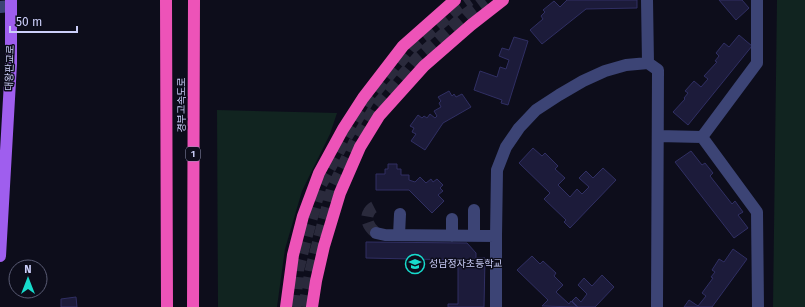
<svg xmlns="http://www.w3.org/2000/svg" width="805" height="307" font-family="'Fira Sans','Noto Sans KR',sans-serif">
<style>
.green{fill:#112420}
.building{fill:#1c1b3a;stroke:#302f63}
.lines{fill:none;stroke-linecap:round;stroke-linejoin:round}
.minor-tunnel{stroke:#2a2a3c;stroke-width:12;stroke-dasharray:12 6;stroke-linecap:butt}
.highway-tunnel{stroke:#2a2a3c;stroke-width:12;stroke-dasharray:12 6;stroke-linecap:butt}
.minor{stroke:#3c4475;stroke-width:12}
.major{stroke:#9f5eee;stroke-width:12}
.highway{stroke:#ed53b8;stroke-width:12}
.labels{text-anchor:middle;dominant-baseline:central;stroke-width:3;stroke-linejoin:round;paint-order:stroke}
.shield{fill:#0d0d1b;stroke:#9395b7;stroke-width:1}
.shield-label{font-size:9px;font-weight:bold;fill:#cccffa}
.street-label{font-size:10px;fill:#cccffa;stroke:#0d0d1b}
.poi-label{font-size:10px;fill:#cccffa;stroke:#0d0d1b;text-anchor:start}
</style>
<rect width="100%" height="100%" fill="#0d0d1b"/>
<path class="green" d="M777,0H805V307H773Z
M217,110L337,113L330,134L302,191L285,249L277,307H218Z"/>
<path class="building" d="M567,0H637V8L586,9L542,44L530,30L543,19L541,16L545,12L543,10L554,1L560,7Z
M719,0H742L749,8L736,20Z
M739,35L752,46L688,125L673,112L685,99L684,98L688,93L685,91L694,81L701,87L708,79L704,76L717,62L715,61L719,56L716,53L724,43L729,47Z
M514,37L528,41L508,105L501,103L502,100L474,90L480,71L497,77L500,67L506,69L509,60L499,56L502,48L509,50Z
M449,91L452,96L454,94L456,97L462,94L471,107L443,123L425,150L411,141L416,134L412,132L414,128L410,126L418,115L422,118L424,116L427,118L430,114L435,118L437,116L434,111L441,107L439,103L441,101L438,97Z
M533,148L542,156L545,153L558,166L555,169L565,178L558,185L570,197L577,189L582,194L589,187L579,178L586,171L593,178L603,168L616,180L570,228L564,222L566,220L544,199L550,193L519,163Z
M691,151L702,165L705,163L713,173L710,176L732,204L735,201L743,212L738,215L748,228L734,238L675,162Z
M388,164H397V169H401V175H409V180L415,182L420,177L426,183L431,179L433,182L437,179L443,185L440,188L443,191L438,195L444,201L432,213L409,190H376V174H385V169H388Z
M366,242L467,243L476,253V258H485L484,307H448V304H458V260L366,258Z
M733,249L747,259L712,307H684L689,300L698,306L706,296L702,293L713,278L711,277L715,272L712,270L719,259L724,262Z
M532,256L540,264L543,261L556,273L554,276L563,285L556,292L569,304L571,301L577,307L542,306L548,300L517,270Z
M602,275L614,287L595,307H578L572,301L576,297L581,302L587,294L578,285L584,278L592,286Z
M76,297L77,307H61V299Z"/>
<g class="lines">
<path class="minor-tunnel" d="M374,207C372,208 370,210 369,212C364,220 370,228 376,233"/>
<path class="highway-tunnel" d="M295,307L296,295L298,270L306,239L321,185L346,138L368,101L411,49L460,7L470,0
M305,307L306,296L311,269L332,189L355,141L375,107L419,56L466,14L485,0"/>
<path class="minor" d="M647,0L648,63L658,70L657,307
M0,7L11,6
M658,136L702,137L757,63V0
M702,137L757,212L758,307
M474,210V236
M452,219V236
M376,233L385,235L496,236V307
M399,235L400,214
M496,236L497,170L506,147L519,128L536,110L559,95L583,81L605,71L626,65L648,63"/>
<path class="major" d="M0,256L11,64V0"/>
<path class="highway" d="M166,0L167,307
M193,307L194,0
M286,307L293,255L303,216L319,173L343,129L363,98L403,46L455,0
M312,307L316,281L324,246L340,193L360,147L379,116L424,66L471,25L503,0"/>
</g>
<defs>
<g id="school-ring" transform="scale(1)"><circle r="9.5" fill="#0d0d1b" stroke="#17dbcc" stroke-width="1.5"/><path d="M0-5L7-2L0 1L-7-2ZM-4 1L0 2.5L4 1V4Q0 6-4 4Z" fill="#17dbcc"/></g>
</defs>
<g fill-rule="evenodd">
<use href="#school-ring" x="415" y="264"/>
</g>
<g class="labels">
<rect class="shield" x="186" y="147" width="14" height="14" rx="3"/>
<g class="shield-label">
<text x="193" y="154">1</text>
</g>
<g class="street-label">
<text transform="translate(10 68) rotate(-88)">대왕판교로</text>
<text transform="translate(182 105) rotate(-90)">경부고속도로</text>
</g>
<g class="poi-label">
<text x="429" y="264">성남정자초등학교</text>
</g>
</g>
<g transform="translate(28 279)"><circle r="19" fill="#0d0d1b" stroke="#595b74"/>
<path d="M0-3L7 15L0 10L-7 15Z" fill="#17dbcc"/>
<text y="-6" font-size="11" font-weight="bold" text-anchor="middle" fill="#cccffa">N</text>
</g>
<path d="M10 26v6h67v-6" fill="none" stroke="#cccffa" stroke-width="2"/>
<text x="16" y="26" font-size="12" fill="#cccffa" stroke="#0d0d1b" stroke-width="3" paint-order="stroke">50 m</text>
</svg>
